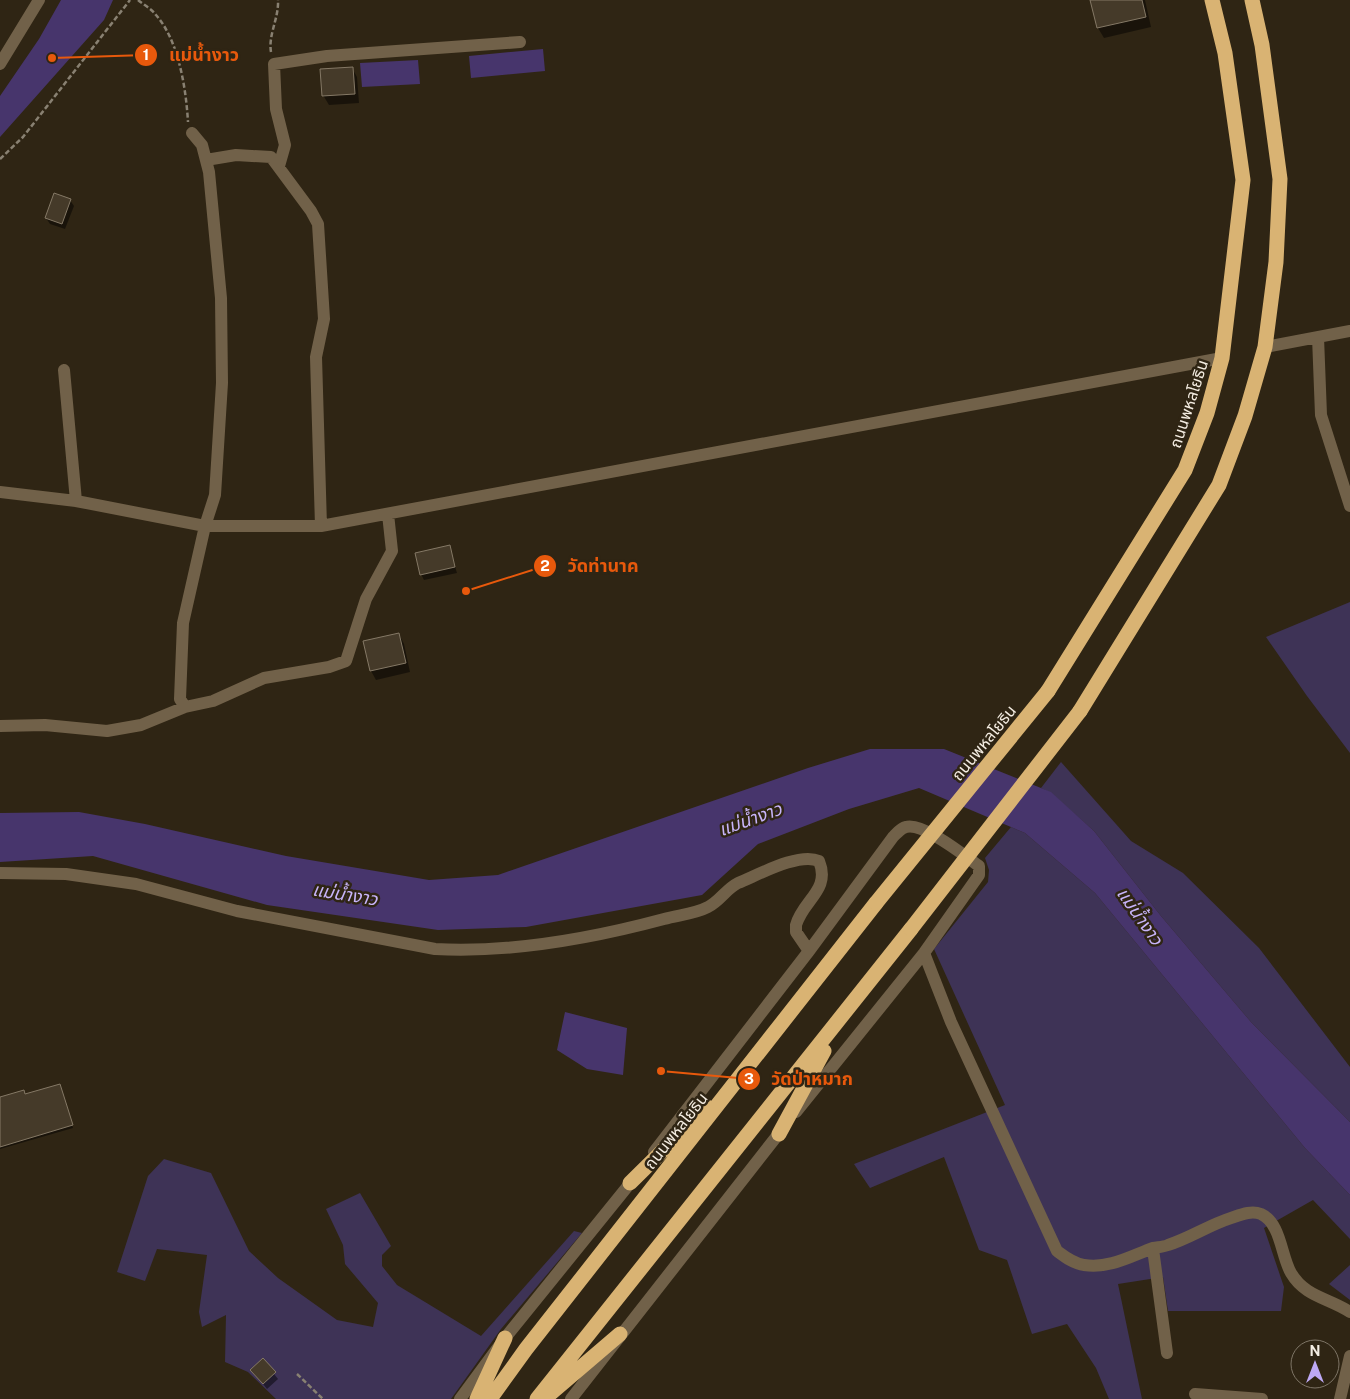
<svg xmlns="http://www.w3.org/2000/svg" width="1350" height="1399" font-family="'Public Sans','Noto Sans Thai',sans-serif">
<style>
.green{fill:#3e3356}
.water{fill:#47356c}
.shadow{fill:#0007}
.building{fill:#453a29;stroke:#857966}
.lines{fill:none;stroke-linecap:round;stroke-linejoin:round}
.path{stroke:#898172;stroke-width:2.5;stroke-dasharray:5 2.5;stroke-linecap:butt}
.street{stroke:#716149;stroke-width:12}
.highway{stroke:#d9b373;stroke-width:15}
.highway-bridge{stroke:#d9b373;stroke-width:15}
.labels{text-anchor:middle;dominant-baseline:central;stroke-width:5;stroke-linejoin:round;paint-order:stroke}
.street-label{font-size:16px;fill:#f4ede2;stroke:#2f2514}
.water-label{font-size:18px;font-style:italic;fill:#c7b4f9;stroke:#2f2514}
.leader{fill:none;stroke:#e8590c;stroke-width:2}
.callout-dot{fill:#e8590c;stroke:#2f2514;stroke-width:2}
.mark-label{font-size:15px;text-anchor:middle;font-weight:bold;fill:#fff}
.callout-label{font-size:18px;text-anchor:middle;font-weight:bold;fill:#e8590c;stroke:#2f2514;stroke-width:5;stroke-linejoin:round;paint-order:stroke}
</style>
<rect width="100%" height="100%" fill="#2f2514"/>
<path class="green" d="M1350,602V753L1307,696L1266,637Z
M1061,762L1131,841L1183,873L1259,948L1350,1067V1122L1251,1022L1161,916L1094,831L1051,793L1041,788Z
M1011,827L1025,833L1095,893L1305,1148L1350,1195V1239L1313,1200L1264,1228L1284,1287L1281,1311H1168L1163,1277L1118,1284L1142,1399H1109L1096,1368L1067,1324L1032,1334L1007,1260L979,1250L944,1157L870,1188L854,1164L1005,1105L934,949L988,882L989,870L985,858Z
M164,1159L211,1173L249,1251L278,1278L337,1320L373,1327L378,1303L345,1264L343,1245L326,1209L360,1193L391,1246L382,1255V1266L397,1285L481,1336L574,1231L582,1233L501,1329L451,1399H276L248,1372L225,1362L226,1315L202,1327L199,1312L207,1255L157,1249L145,1281L117,1272L148,1176Z
M1350,1265V1300L1329,1284Z"/>
<path class="water" d="M61,0H113L104,20L0,137V96L39,39Z
M543,49L545,71L471,78L469,56Z
M418,60L420,84L362,87L360,63Z
M870,749H944L1051,792L1094,831L1161,916L1251,1022L1350,1122V1195L1305,1148L1095,893L1025,833L919,788L849,809L758,844L702,895L526,927L438,930L267,905L93,856L0,862V813L79,812L145,824L286,856L429,880L498,875L808,768Z
M565,1012L627,1028L623,1075L587,1069L557,1050Z"/>
<path class="shadow" d="M1092,0H1145L1151,27L1104,38L1098,28Z
M352,68L357,77L359,103L329,105L323,95Z
M70,200L74,206L65,229L50,224L46,218Z
M449,547L457,573L424,580L421,574Z
M399,634L404,644L410,672L376,680L371,671L365,642Z
M61,1088L73,1128L0,1149V1098Z
M263,1360L278,1379L267,1389L252,1370Z"/>
<path class="building" d="M1090,0H1142L1146,17L1097,28Z
M353,67L355,94L322,96L320,69Z
M54,193L71,199L62,224L45,218Z
M450,545L455,567L420,575L415,553Z
M399,633L406,663L370,671L363,641Z
M60,1084L73,1125L0,1147V1097L24,1090L25,1094Z
M263,1358L276,1372L263,1384L250,1370Z"/>
<g class="lines">
<path class="path" d="M138,0C144,5 152,9 156,15C179,41 186,89 188,122
M271,52C268,35 279,18 278,0
M0,159L23,137L130,0
M297,1374L323,1399"/>
<path class="street" d="M0,64L39,0
M206,160L236,155L271,157L311,211L318,224L324,319L316,357L321,526
M279,166L285,145L276,109L274,64L327,56L520,42
M1318,337L1321,415L1350,506
M1265,347L1350,331
M64,370L76,501
M0,492L76,501L205,526H321L1222,358
M185,707L180,699L183,623L205,526L215,495L222,383L221,298L209,172L202,145L192,133
M0,726L45,725L107,731L141,725L185,707L213,701L264,678L329,667L346,661L366,599L392,551L388,514
M0,873L66,874L136,884L237,911L435,949C508,953 593,938 664,919C678,915 695,914 708,907C720,901 726,889 738,883C758,875 799,852 819,861C831,890 803,900 796,925V932L809,951
M924,953L951,1022L1057,1251C1065,1257 1074,1264 1084,1265C1109,1269 1131,1256 1153,1248C1158,1247 1164,1247 1168,1245C1190,1238 1209,1225 1231,1218C1240,1215 1251,1210 1261,1214C1281,1223 1281,1256 1291,1273C1305,1297 1329,1298 1350,1312
M654,1152L809,951L893,837C897,833 901,828 906,827C923,822 965,856 979,866V875L924,953L796,1112
M1153,1249L1167,1353
M1195,1394L1262,1399
M460,1399L505,1338L636,1176
M571,1399L784,1127
M1340,1399L1350,1356"/>
<path class="highway" d="M1048,691L1185,470L1207,413L1222,358L1243,180L1225,53L1212,0
M1080,711L1219,485L1245,416L1265,347L1276,262L1280,179L1262,45L1252,0
M779,1134L824,1051
M630,1183L707,1107
M551,1393L620,1334
M477,1399L505,1338
M490,1399L526,1349L876,903
M537,1399L911,929"/>
<path class="highway-bridge" d="M876,903L1048,691
M911,929L1080,711"/>
</g>
<g class="labels">
<g class="street-label">
<text transform="translate(1189 404) rotate(-72)">ถนนพหลโยธิน</text>
<text transform="translate(984 743) rotate(-51)">ถนนพหลโยธิน</text>
<text transform="translate(676 1131) rotate(-52)">ถนนพหลโยธิน</text>
</g>
<g class="water-label">
<text transform="translate(750 819) rotate(-20)">แม่น้ำงาว</text>
<text transform="translate(345 894) rotate(9)">แม่น้ำงาว</text>
<text transform="translate(1140 916) rotate(55)">แม่น้ำงาว</text>
</g>
</g>
<path class="leader" d="M52 58L146 55M466 591L545 566M661 1071L749 1079"/>
<g class="callout-dot">
<circle cx="52" cy="58" r="5"/>
<circle cx="466" cy="591" r="5"/>
<circle cx="661" cy="1071" r="5"/>
<circle cx="146" cy="55" r="12"/>
<circle cx="545" cy="566" r="12"/>
<circle cx="749" cy="1079" r="12"/>
</g>
<g class="mark-label">
<text x="146" y="60">1</text>
<text x="545" y="571">2</text>
<text x="749" y="1084">3</text>
</g>
<g class="callout-label">
<text x="204" y="61">แม่น้ำงาว</text>
<text x="603" y="572">วัดท่านาค</text>
<text x="812" y="1085">วัดป่าหมาก</text>
</g>
<g transform="translate(1315 1364)"><circle r="24" fill="#2f2514" stroke="#7e7566"/>
<path d="M0-4L9 19L0 12L-9 19Z" fill="#bea9f4"/>
<text y="-8" font-size="14" font-weight="bold" text-anchor="middle" fill="#f4ede2">N</text>
</g>
</svg>
